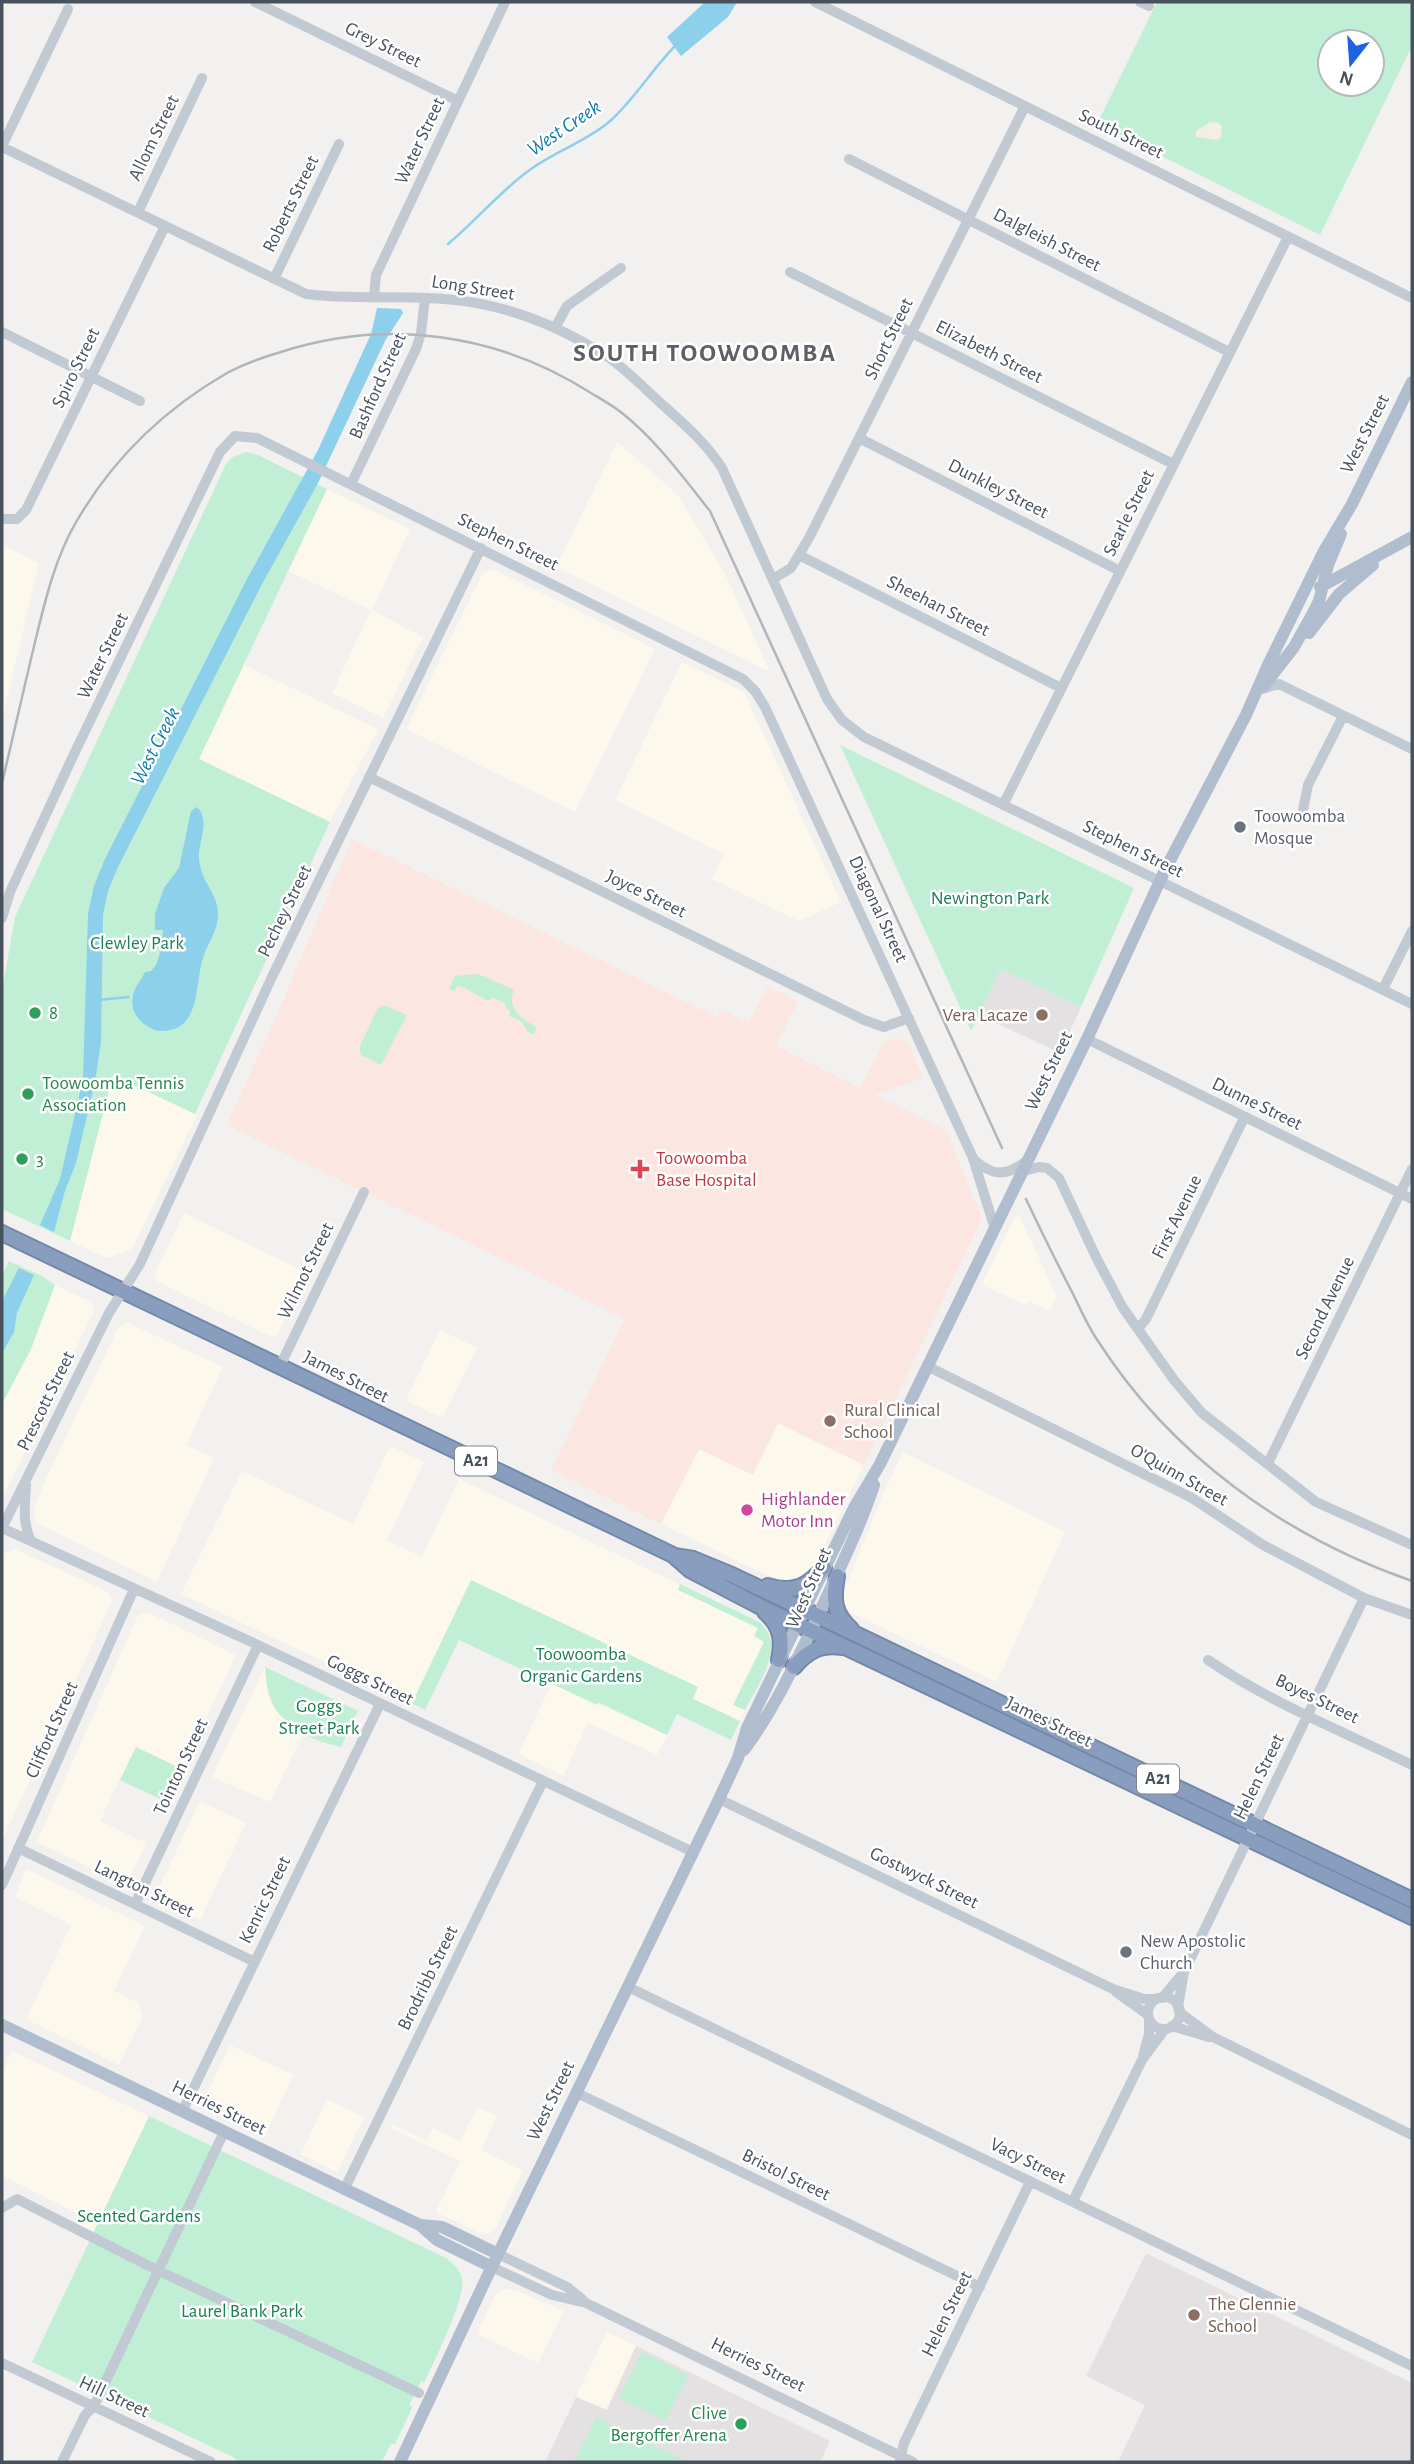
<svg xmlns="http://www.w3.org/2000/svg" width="1414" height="2464" font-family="'Alegreya Sans',sans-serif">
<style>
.commercial{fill:#fcf8eb}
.education{fill:#e3e1e2}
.medical{fill:#fbe6e2}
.green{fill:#c0efd6;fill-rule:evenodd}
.sand{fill:#f3efe2}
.water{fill:#8dd0eb}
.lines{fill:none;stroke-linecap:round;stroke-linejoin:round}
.stream{stroke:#8dd0eb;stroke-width:2.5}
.highway-casing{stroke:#7489aa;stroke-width:18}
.minor{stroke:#c1c9d2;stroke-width:10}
.major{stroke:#b0bdce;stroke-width:12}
.highway{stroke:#899ebe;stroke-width:14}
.rail{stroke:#b2b5ba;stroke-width:2.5}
.worship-dot{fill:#6b7280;stroke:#fff;stroke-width:2.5}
.leisure-dot{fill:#2e9e5b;stroke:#fff;stroke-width:2.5}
.education-dot{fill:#8d6e63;stroke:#fff;stroke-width:2.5}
.health-dot{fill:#e0444e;stroke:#fff;stroke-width:2.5}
.hotel-dot{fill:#d1479c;stroke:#fff;stroke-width:2.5}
.labels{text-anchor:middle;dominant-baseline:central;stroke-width:5;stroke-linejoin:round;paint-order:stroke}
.shield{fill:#fff;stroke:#7f868e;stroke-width:2}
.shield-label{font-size:18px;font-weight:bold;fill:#48525d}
.street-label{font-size:19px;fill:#48525d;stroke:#fff}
.worship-label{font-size:19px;fill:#5b616d;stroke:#fff;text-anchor:start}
.park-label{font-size:19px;fill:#197f54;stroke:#fff}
.leisure-label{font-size:19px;fill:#27864d;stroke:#fff;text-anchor:start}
.education-label{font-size:19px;fill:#785e54;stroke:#fff;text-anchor:start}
.health-label{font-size:19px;fill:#be3a42;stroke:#fff;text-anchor:start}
.hotel-label{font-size:19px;fill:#b23c85;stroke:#fff;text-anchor:start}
.water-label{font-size:21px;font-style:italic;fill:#0e7daa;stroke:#fff}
.district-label{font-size:26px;font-weight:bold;letter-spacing:2px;fill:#5d6065;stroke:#fff}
</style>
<rect width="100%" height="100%" fill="#f3f0f0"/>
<path class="commercial" d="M617,442L678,495L727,578L770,672L556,567Z
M327,489L410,529L372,610L423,637L383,718L332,693L371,610L288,571Z
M2,545L39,563L2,720Z
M493,569L655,649L575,812L406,729L483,573Z
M682,662L744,692L841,902L799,921L712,879L724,854L615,800Z
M244,665L378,729L330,822L199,759Z
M113,1075L197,1115L132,1249L107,1258L70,1241Z
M184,1213L307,1273L277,1335L272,1337L158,1282L155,1273Z
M1019,1215L1057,1297L1050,1311L1029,1301L1026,1305L982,1285L1014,1218Z
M55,1285L91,1302L94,1311L2,1499V1404L31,1349Z
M128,1323L223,1367L186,1445L214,1458L157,1582L35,1522V1507L43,1485L119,1326Z
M440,1330L477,1348L442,1418L406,1400Z
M778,1423L864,1465L815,1565L803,1578L785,1581L767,1575L661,1524L699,1449Z
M390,1446L424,1462L387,1540L422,1557L459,1479L759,1622L767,1628L772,1641L770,1654L740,1721L692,1698L697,1687L471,1580L412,1703L181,1594L242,1471L353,1524Z
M903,1452L1065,1532L997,1682L851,1613L844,1603V1591L882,1496Z
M15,1549L108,1592L112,1601L2,1841V1554Z
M147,1612L236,1655L182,1769L136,1747L112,1795L100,1821L146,1843L126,1885L37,1842L138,1615Z
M265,1667L269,1696L283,1718L303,1734L270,1802L212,1777Z
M552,1683L667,1735L657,1755L588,1723L563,1775L518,1754Z
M200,1801L246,1823L200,1920L158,1899L156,1894Z
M26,1869L145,1926L114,1991L138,2003L143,2016L119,2065L26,2019L71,1925L15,1897Z
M230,2045L294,2075L264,2136L207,2109L204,2100Z
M12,2051L149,2116L93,2232L79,2225L80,2221L77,2213L2,2176V2073Z
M327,2099L364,2117L337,2172L301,2154Z
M477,2107L497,2116L481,2150L523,2171L496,2227L489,2234L479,2233L436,2212L460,2161L390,2128L392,2124L427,2141L433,2128L460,2141Z
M503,2289L518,2291L564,2311L538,2363L477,2334L495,2295Z
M607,2332L636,2346L606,2410L576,2397Z"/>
<path class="education" d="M1001,969L1081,1007L1060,1053L979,1015Z
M1146,2253L1412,2383V2462H1118L1145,2405L1086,2376Z
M636,2346L830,2441L820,2462H545L576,2397L607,2410Z"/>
<path class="medical" d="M352,839L717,1017L721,1010L749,1022L768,987L798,1001L776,1046L860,1088L884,1043L896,1038L907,1042L923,1078L875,1095L946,1130L982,1218L864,1465L778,1423L753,1475L699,1449L661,1524L551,1470L625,1319L227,1125L283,1001Z"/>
<path class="green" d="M1157,2H1412V46L1320,235L1097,124ZM1330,42H1372V84H1330Z
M246,452L258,455L327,489L199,759L330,822L195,1114L113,1075L70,1241L2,1209V991L15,917L226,464L233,457Z
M840,745L1134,888L1081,1007L1001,969L971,1031Z
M475,974L484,976L514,990C506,1008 522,1020 537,1027L533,1035L528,1032L521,1021L509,1016L511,1011L505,1008L506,1004L492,997L489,1001L458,985L454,991L449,989L455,976Z
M384,1005L407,1015L381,1065L361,1055L359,1048L378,1008Z
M9,1261L42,1276L55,1285L31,1349L2,1404V1276Z
M471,1580L698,1687L693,1699L740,1721L731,1740L677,1714L667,1735L598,1702L597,1705L459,1640L425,1710L412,1703Z
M680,1584L759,1622C788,1644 758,1685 745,1710L733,1705L764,1642L754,1636L758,1628L678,1590Z
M265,1667L358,1711L341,1747C312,1741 277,1725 269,1694C266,1685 266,1676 265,1667Z
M136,1747L182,1769L166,1802L120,1780Z
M149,2116L446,2258C453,2264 461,2270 462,2280C466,2298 433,2363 424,2383L421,2381L409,2406H413L395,2444H391L382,2462H237L235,2458L32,2362Z
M642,2352L688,2375L665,2421L619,2398Z
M596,2417L687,2462H574Z"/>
<path class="sand" d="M1210,122L1219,123L1222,127L1221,136L1218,140L1196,137V131Z"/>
<path class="water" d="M705,2H737L728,17L681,56L667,37Z
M377,308L401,309L403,313L385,341L318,483L261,586L118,867L108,891L103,915L101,1042L95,1082L76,1163L65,1191L54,1232L40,1225L60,1179L83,1079L88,913L94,886L104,861L247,579L318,450L371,334Z
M197,807C211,821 198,841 199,858C200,881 217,892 218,912C219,930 208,942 203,958C194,986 202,1033 158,1031C141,1026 127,1011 134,992C136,985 142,979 145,972L151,971L156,965L161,950L163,930H155V914L164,888L179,868L191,811Z
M19,1268L34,1275L17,1313L14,1332L2,1353V1301Z"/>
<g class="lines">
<path class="stream" d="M448,244C477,220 501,190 531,169C556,151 585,142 609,122C634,100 652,69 676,45
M98,1000L129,997"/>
<g class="highway-casing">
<path id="highway" d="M2,1233L673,1555L690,1570L759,1606L1412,1917
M674,1556L693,1559L732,1575L1412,1900
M837,1576C833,1599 833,1613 851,1629
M768,1586C794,1594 808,1586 824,1567
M765,1612C781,1626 783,1640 779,1660
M794,1667C808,1651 820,1644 842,1647"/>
</g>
<path class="minor" d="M255,2L458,101
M815,2L1412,298
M1140,2L1149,6
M2,146L68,9
M2,147L306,294C351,300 398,295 444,299C503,303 558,325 608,357C628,371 646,390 664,406C686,426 706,443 722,468L827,699L842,720L864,737L1412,1004
M849,159L1229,352
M138,212L202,78
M790,272L1173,464
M274,279L339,144
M374,296L376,275L505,2
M555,328L567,306L621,268
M2,332L140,401
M859,438L1120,571
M351,484L416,349L421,333L425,298
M2,519H17L26,510L165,226
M799,555L1061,688
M773,579L791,568L809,538L1025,106
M1262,689L1279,684L1412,749
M369,777L864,1020L884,1027L909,1018
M1003,805L1288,237
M1303,810L1308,785L1343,716
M2,918L10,892L74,754L220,452L235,436L257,438L743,679L755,691L765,707L973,1158L994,1226
M1383,989L1412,931
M1087,1039L1412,1199
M973,1159C992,1175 1004,1178 1025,1162
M1021,1172L1039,1167L1047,1168L1059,1178L1097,1259L1123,1308L1174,1380L1202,1413L1316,1502L1412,1545
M1138,1329L1146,1319L1244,1118
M280,1366L364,1192
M927,1366L1192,1498L1263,1545L1364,1598L1412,1615
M1268,1463L1412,1169
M26,1485C25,1505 22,1522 31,1541
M2,1528L109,1313L140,1264L271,979L481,548
M2,1528L258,1645L693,1852
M1208,1660C1271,1703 1344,1732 1412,1765
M719,1799L1113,1989L1144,1999H1157
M18,1848L255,1962
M2,1885L134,1589
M135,1904L258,1645
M628,1987L1412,2366
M1116,1992L1148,2015
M1148 2013a16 16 0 1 1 32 0a16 16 0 1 1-32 0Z
M1162,1998L1184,1972
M1178,2007L1184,1972L1364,1598
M1179,2012L1213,2037L1412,2135
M1172,2026L1209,2037
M1143,2056L1149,2034V2020
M577,2093L980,2287
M182,2112L380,1704
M344,2190L543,1781
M1073,2201L1142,2060L1165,2029
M2,2208L17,2199L157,2270L419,2393
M498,2254L567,2287L583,2300
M492,2267L552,2295L586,2303L913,2462
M2,2363L211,2462
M900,2460L904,2443L1030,2182
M62,2462L85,2415L94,2406L224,2132"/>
<path class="major" d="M1320,587L1412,537
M1309,633L1339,594L1373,565
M1263,687L1294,647L1313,613L1319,601L1328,565L1341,534
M744,1750C776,1707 798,1658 821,1609C840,1568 860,1527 874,1485
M2,2025L420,2225L437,2240L492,2267
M420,2225L442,2227L498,2254
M400,2462L486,2279L719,1799L738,1758L747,1728L761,1699L855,1506L880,1464L1087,1039L1165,870L1246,715L1268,665L1324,551L1352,504L1412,382"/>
<use href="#highway" class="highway"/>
<path class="rail" d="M2,783C14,733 25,683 37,634C46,597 56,557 75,524C112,459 163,410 227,373C244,364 263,357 281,352C387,318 497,333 591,393C601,399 612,405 622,413C656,440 683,477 710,511L1002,1148
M1026,1199C1041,1231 1057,1263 1073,1294C1081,1310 1088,1327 1098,1341C1171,1455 1285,1537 1412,1581"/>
</g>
<g class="worship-dot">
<circle cx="1240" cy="827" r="7"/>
<circle cx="1126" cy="1952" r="7"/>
</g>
<g class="leisure-dot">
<circle cx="35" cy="1013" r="7"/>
<circle cx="28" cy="1094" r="7"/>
<circle cx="22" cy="1159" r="7"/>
<circle cx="741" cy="2424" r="7"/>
</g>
<g class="education-dot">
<circle cx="1042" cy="1015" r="7"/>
<circle cx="830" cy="1421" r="7"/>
<circle cx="1194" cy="2315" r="7"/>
</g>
<path class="health-dot" d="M636.5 1158.5h7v7h7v7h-7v7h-7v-7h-7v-7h7z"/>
<circle class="hotel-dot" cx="747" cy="1510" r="7"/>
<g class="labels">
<g class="shield">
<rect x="455" y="1446.5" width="42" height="29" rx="5"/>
<rect x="1137" y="1764.5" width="42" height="29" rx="5"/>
</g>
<g class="shield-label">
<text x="476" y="1461">A21</text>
<text x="1158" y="1779">A21</text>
</g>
<g class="street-label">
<text transform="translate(383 45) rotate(26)">Grey Street</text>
<text transform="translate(1121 134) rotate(26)">South Street</text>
<text transform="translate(154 138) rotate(-64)">Allom Street</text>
<text transform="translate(420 141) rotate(-65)">Water Street</text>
<text transform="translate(291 204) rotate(-64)">Roberts Street</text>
<text transform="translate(1047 240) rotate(27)">Dalgleish Street</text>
<text transform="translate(473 288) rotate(9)">Long Street</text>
<text transform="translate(889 339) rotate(-64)">Short Street</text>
<text transform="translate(989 352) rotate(27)">Elizabeth Street</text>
<text transform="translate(76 368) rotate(-64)">Spiro Street</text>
<text transform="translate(378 386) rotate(-66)">Bashford Street</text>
<text transform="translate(1365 434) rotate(-63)">West Street</text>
<text transform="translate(998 489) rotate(27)">Dunkley Street</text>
<text transform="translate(1129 513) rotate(-64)">Searle Street</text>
<text transform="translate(508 542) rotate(26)">Stephen Street</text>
<text transform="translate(938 606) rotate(27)">Sheehan Street</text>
<text transform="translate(103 656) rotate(-64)">Water Street</text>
<text transform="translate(1133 849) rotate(26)">Stephen Street</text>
<text transform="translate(646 894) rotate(26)">Joyce Street</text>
<text transform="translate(878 909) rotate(65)">Diagonal Street</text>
<text transform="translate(285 911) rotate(-64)">Pechey Street</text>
<text transform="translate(1049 1071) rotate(-64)">West Street</text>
<text transform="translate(1257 1104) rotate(26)">Dunne Street</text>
<text transform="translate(1177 1217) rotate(-64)">First Avenue</text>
<text transform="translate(306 1271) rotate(-64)">Wilmot Street</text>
<text transform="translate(1325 1308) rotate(-64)">Second Avenue</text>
<text transform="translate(346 1377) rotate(27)">James Street</text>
<text transform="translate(46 1401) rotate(-64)">Prescott Street</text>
<text transform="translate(1179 1475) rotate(29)">O'Quinn Street</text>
<text transform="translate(809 1588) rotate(-66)">West Street</text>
<text transform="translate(370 1680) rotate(26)">Goggs Street</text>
<text transform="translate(1317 1699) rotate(26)">Boyes Street</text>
<text transform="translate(1049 1722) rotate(26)">James Street</text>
<text transform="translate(52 1730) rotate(-66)">Clifford Street</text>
<text transform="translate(181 1767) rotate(-65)">Tointon Street</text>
<text transform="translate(1259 1777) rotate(-64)">Helen Street</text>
<text transform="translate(924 1878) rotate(26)">Gostwyck Street</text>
<text transform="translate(144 1889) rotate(26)">Langton Street</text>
<text transform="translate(265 1900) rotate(-64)">Kenric Street</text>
<text transform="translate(428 1978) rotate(-64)">Brodribb Street</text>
<text transform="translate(551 2101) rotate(-64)">West Street</text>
<text transform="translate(219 2108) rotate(26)">Herries Street</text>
<text transform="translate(1028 2161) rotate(26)">Vacy Street</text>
<text transform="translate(786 2175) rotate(26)">Bristol Street</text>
<text transform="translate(947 2314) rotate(-64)">Helen Street</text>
<text transform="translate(758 2365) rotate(26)">Herries Street</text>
<text transform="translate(114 2397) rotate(25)">Hill Street</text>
</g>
<g class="worship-label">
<text x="1254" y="816">Toowoomba<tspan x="1254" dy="22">Mosque</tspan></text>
<text x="1140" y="1941">New Apostolic<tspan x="1140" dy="22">Church</tspan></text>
</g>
<g class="park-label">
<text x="990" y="898">Newington Park</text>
<text x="137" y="943">Clewley Park</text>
<text x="581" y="1654">Toowoomba<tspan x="581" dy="22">Organic Gardens</tspan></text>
<text x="319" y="1706">Goggs<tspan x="319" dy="22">Street Park</tspan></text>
<text x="139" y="2216">Scented Gardens</text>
<text x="242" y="2311">Laurel Bank Park</text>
</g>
<g class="leisure-label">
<text x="49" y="1013">8</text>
<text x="42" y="1083">Toowoomba Tennis<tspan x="42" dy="22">Association</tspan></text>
<text x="36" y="1159">3</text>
<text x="727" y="2413" text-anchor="end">Clive<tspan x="727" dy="22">Bergoffer Arena</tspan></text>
</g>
<g class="education-label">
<text x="1028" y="1015" text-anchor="end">Vera Lacaze</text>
<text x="844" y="1410">Rural Clinical<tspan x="844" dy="22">School</tspan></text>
<text x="1208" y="2304">The Glennie<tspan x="1208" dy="22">School</tspan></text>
</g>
<g class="health-label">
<text x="656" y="1158">Toowoomba<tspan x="656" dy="22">Base Hospital</tspan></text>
</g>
<g class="hotel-label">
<text x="761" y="1499">Highlander<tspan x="761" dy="22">Motor Inn</tspan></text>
</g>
<g class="water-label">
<text transform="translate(564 128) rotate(-34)">West Creek</text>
<text transform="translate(155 746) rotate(-63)">West Creek</text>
</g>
<g class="district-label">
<text x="705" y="353">SOUTH TOOWOOMBA</text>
</g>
</g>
<rect width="1414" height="2464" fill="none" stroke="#48525d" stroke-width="7"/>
<g transform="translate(1351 63) rotate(197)"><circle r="33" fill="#ffffff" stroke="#b6babe" stroke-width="2"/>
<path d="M0-5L12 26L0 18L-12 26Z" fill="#1c62e1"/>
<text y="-10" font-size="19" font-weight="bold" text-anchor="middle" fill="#48525d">N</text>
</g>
</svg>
